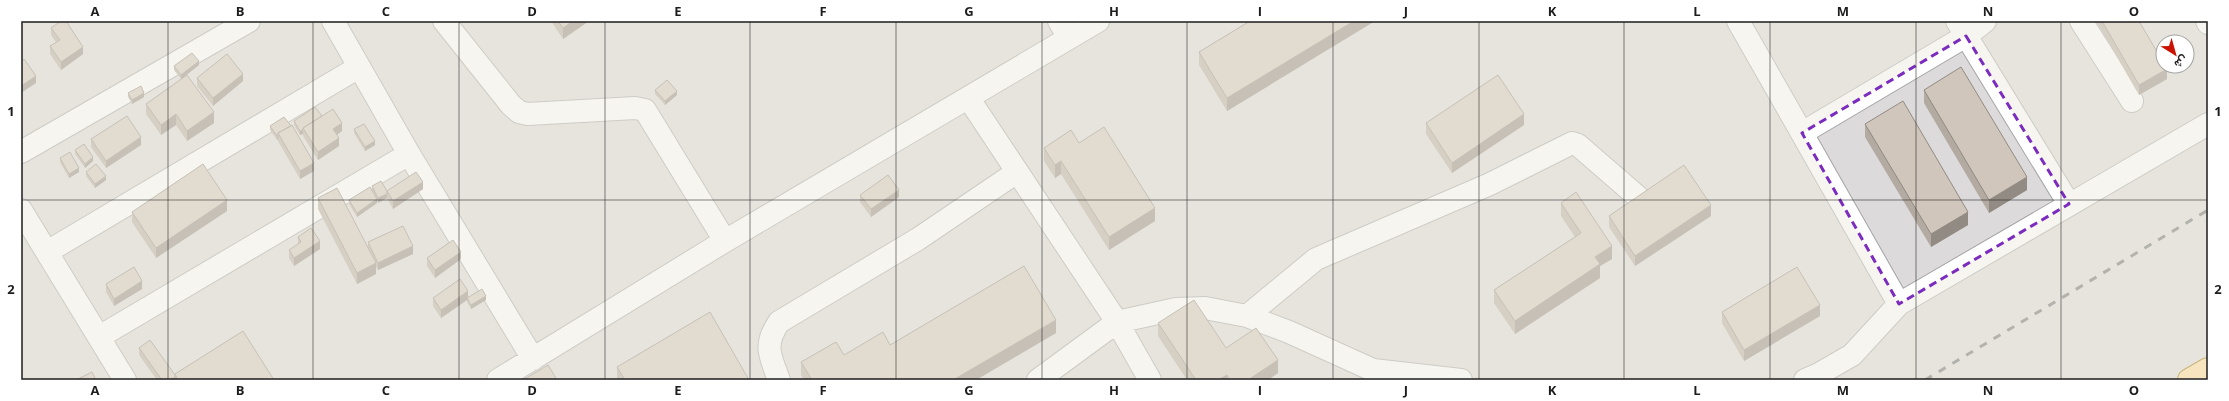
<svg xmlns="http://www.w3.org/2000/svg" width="2229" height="401" font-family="'Open Sans',Vazirmatn,sans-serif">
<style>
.residential{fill:#dcdada;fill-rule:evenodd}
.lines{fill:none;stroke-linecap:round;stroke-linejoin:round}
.minor-casing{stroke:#a4a4a4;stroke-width:24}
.major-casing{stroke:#977200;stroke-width:24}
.minor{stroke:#fff;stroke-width:22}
.major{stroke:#ffdb98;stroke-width:22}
.rail{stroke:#6b6b6b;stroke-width:3;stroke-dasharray:8 8;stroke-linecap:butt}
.wall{fill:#b3aaa1}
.shaded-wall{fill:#928b83}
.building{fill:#d0c6bb;stroke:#928b83}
.marked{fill:none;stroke:#7b2cbf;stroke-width:3;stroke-dasharray:8 5;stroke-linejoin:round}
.grid{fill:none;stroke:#1d1d1d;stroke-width:1;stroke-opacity:0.55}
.neatline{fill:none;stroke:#1d1d1d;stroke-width:1.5}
.grid-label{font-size:13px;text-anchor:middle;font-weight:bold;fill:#1d1d1d}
</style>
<rect width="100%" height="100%" fill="#f0ece2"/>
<path class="residential" d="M21,21H2208V380H21ZM2163,42H2187V66H2163Z"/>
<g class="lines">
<g class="minor-casing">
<path id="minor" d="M333,21L409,154L533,359
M444,21L511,105L519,112L528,114L635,108L645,110L725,241
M1059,21L1069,38
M1738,21L1899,304
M1957,21L2069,204
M2081,21L2132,101
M2207,21L2208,23
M969,99L1117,322L1150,380
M1802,133L1966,36L1985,21
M21,152L249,21
M21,210L125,380
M47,252L359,67
M1247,316L1316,259L1490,184L1572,143L1578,145L1638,197
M99,337L409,154
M498,380L725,241L1098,21
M779,380C770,355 763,346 779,322L918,239L1017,172
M1038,380L1117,322L1176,309L1205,308L1247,316L1289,332L1373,370L1461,380
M1805,380L1819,374L1852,355L1899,304L2208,124"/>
</g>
<g class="major-casing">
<path id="major" d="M2189,380L2208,369"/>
</g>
<use href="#minor" class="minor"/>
<use href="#major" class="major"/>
<path class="rail" d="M1925,380L2208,210"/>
</g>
<path class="wall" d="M551,21H589L563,39Z
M1250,21H1375L1227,111L1199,65V52Z
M2096,21H2139L2167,79L2139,95Z
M51,28L83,54L61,70L50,54V46L56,42L51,35Z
M199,65L183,78L214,123L187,141L176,125L161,135L146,114V104L181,79L174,70V66Z
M197,78L243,81L213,106L197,86Z
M655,90L677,95L665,105L655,94Z
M1924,90L2027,190L1989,213L1924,103Z
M128,93L144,97L132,104L128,97Z
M322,116L342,131L337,135L339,146L318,160L303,136V134L300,135L294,125V121Z
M284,117L314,171L300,179L278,141V139L277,140L270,130V126Z
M1426,123L1524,125L1452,173L1426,134Z
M1865,124L1968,225L1931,247L1865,137Z
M354,129L375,145L365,151L354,133Z
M91,139L141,145L106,168L91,147Z
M1079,143L1155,221L1109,250L1061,174L1055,178L1044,161V148Z
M75,150L93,161L85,168L75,154Z
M60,158L79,172L69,178L60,162Z
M86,172L106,180L95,188L86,176Z
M372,186L387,191L423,189L393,209L387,198L378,203L377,201V203L357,217L349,204V200L372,190Z
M860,195L899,197L871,217L860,202Z
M318,198L368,247V242L413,254L378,270L376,267V274L357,284L318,209Z
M1561,203L1612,259L1600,266V278L1515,334L1494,303V290L1575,237L1561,216Z
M227,211L156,258L132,222V212Z
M1609,216H1711L1635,266L1609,227Z
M298,237L320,249L294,266L289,258V250L298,244Z
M427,258L461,259L435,278L427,266Z
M106,284L142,289L114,306L106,292Z
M468,297L486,300L471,309L467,302V300L441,318L433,306V298Z
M1722,312L1820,316L1744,361L1722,323Z
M1158,323L1278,373L1268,380H1187L1158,336Z
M1056,333L976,380H804L801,375V362L844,355L890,345Z
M139,348L175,375V374L274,380H157L139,355Z
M617,367L749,380H617Z"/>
<path class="shaded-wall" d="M573,21H589L563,39V28Z
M1354,21H1375L1227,111V98Z
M83,47V54L61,70V62Z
M199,61V65L181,79V75Z
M2167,69V79L2139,95V85Z
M243,74V81L213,106V98Z
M36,76V83L21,93V86Z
M677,91V95L665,105V101Z
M144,93V97L132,104V100Z
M214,112V123L187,141V131Z
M176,114V125L161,135V125Z
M1524,114V125L1452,173V163Z
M342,123V131L333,137V129Z
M303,130V134L300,135V131Z
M278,135V139L277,140V136Z
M141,137V145L106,168V161Z
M339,138V146L318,160V152Z
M375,141V145L365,151V147Z
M93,157V161L85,168V164Z
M1061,161V174L1055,178V165Z
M314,163V171L300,179V171Z
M79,168V172L69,178V174Z
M106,176V180L95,188V184Z
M2027,177V190L1989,213V200Z
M423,182V189L393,209V201Z
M899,190V197L871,217V209Z
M387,194V198L378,203V198Z
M377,199V203L357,217V213Z
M227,200V211L156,258V248Z
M1711,205V216L1635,266V256Z
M1155,208V221L1109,250V237Z
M1968,212V225L1931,247V234Z
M320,241V249L294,266V258Z
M413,246V254L378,270V263Z
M1612,246V259L1600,266V278L1515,334V321L1595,257Z
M461,252V259L435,278V270Z
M376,263V274L357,284V273Z
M142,281V289L114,306V299Z
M468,291V299L467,298V300L441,318V310Z
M486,296V300L471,309V305Z
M1820,305V316L1744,361V350Z
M1056,320V333L976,380H953Z
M1278,360V373L1268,380H1248Z
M1227,375V380H1218Z
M175,377V380H170Z"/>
<path class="building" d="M61,21H66L83,47L61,62L50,46L60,40L51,28Z
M558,21H573L563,28Z
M1250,21H1354L1227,98L1199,52Z
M2102,21H2139L2163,62V66H2165L2167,69L2139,85Z
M192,53L199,61L181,75L174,66Z
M227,54L243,74L213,98L197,78Z
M24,59L36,76L21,86V62Z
M1961,67L2027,177L1989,200L1924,90Z
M187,75L214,112L187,131L176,114L161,125L146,104Z
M1498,75L1524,114L1452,163L1426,123Z
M667,80L677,91L665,101L655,90Z
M141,86L144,93L132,100L128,93Z
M1903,101L1968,212L1931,234L1865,124Z
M315,107L322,116L303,128V130L300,131L294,121Z
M333,109L342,123L333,129L339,138L318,152L303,128Z
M127,116L141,137L106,161L91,139Z
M284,117L291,126L278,133V135L277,136L270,126Z
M364,124L375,141L365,147L354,129Z
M292,125L314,163L300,171L278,133Z
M1104,127L1155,208L1109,237L1061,161L1055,165L1044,148L1071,130L1079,143Z
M84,144L93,157L85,164L75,150Z
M70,152L79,168L69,174L60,158Z
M96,164L106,176L95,184L86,172Z
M203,164L227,200L156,248L132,212Z
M1684,165L1711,205L1635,256L1609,216Z
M416,172L423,182L393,201L387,191Z
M888,175L899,190L871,209L860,195Z
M381,181L387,191V194L378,198L372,186Z
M370,187L377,199L357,213L349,200Z
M337,188L376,263L357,273L318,198Z
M1576,192L1612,246L1595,257L1600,264L1515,321L1494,290L1581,233L1561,203Z
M403,226L413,246L378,263L368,242Z
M311,228L320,241L294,258L289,250L301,242L298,237Z
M453,240L461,252L435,270L427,258Z
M1024,266L1056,320L953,380H812L801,362L836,342L844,355L883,332L890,345Z
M134,267L142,281L114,299L106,284Z
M1797,267L1820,305L1744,350L1722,312Z
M460,279L468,291L441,310L433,298Z
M482,289L486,296L471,305L467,298Z
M1194,300L1226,348L1256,328L1278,360L1248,380H1230L1227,375L1218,380H1196L1158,323Z
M710,312L749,380H625L617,367Z
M243,331L274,380H178L175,374Z
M150,340L175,375V377L170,380H162L139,348Z
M548,365L557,380H523Z
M92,372L96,380H76Z"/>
<path d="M0 0H2229V401H0ZM1966,36L2069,204L1899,304L1802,133Z" fill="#f0ece2" fill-opacity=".55" fill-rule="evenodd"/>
<path class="marked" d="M1966,36L2069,204L1899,304L1802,133Z"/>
<path class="grid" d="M168,21V380M313,21V380M459,21V380M605,21V380M750,21V380M896,21V380M1042,21V380M1187,21V380M1333,21V380M1479,21V380M1624,21V380M1770,21V380M1916,21V380M2061,21V380M21,200H2208"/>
<rect width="2229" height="401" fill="none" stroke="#ffffff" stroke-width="44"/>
<g transform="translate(2175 54) rotate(143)"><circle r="19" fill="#ffffff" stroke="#a5a5a5"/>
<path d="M0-3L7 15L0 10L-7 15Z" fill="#cb1200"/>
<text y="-6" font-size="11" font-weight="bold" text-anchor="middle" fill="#1d1d1d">ش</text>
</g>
<rect x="22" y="22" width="2185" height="357" class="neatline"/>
<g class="grid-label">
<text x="95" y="16">A</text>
<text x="240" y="16">B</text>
<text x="386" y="16">C</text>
<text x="532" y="16">D</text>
<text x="678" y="16">E</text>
<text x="823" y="16">F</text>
<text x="969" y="16">G</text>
<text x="1114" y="16">H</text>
<text x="1260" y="16">I</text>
<text x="1406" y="16">J</text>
<text x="1552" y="16">K</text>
<text x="1697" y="16">L</text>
<text x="1843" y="16">M</text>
<text x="1988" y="16">N</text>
<text x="2134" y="16">O</text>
<text x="11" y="116">1</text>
<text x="2218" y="116">1</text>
<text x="11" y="294">2</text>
<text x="2218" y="294">2</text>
<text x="95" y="395">A</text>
<text x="240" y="395">B</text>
<text x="386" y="395">C</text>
<text x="532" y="395">D</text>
<text x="678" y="395">E</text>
<text x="823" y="395">F</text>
<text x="969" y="395">G</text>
<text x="1114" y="395">H</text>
<text x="1260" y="395">I</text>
<text x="1406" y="395">J</text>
<text x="1552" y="395">K</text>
<text x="1697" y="395">L</text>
<text x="1843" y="395">M</text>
<text x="1988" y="395">N</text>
<text x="2134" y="395">O</text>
</g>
</svg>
